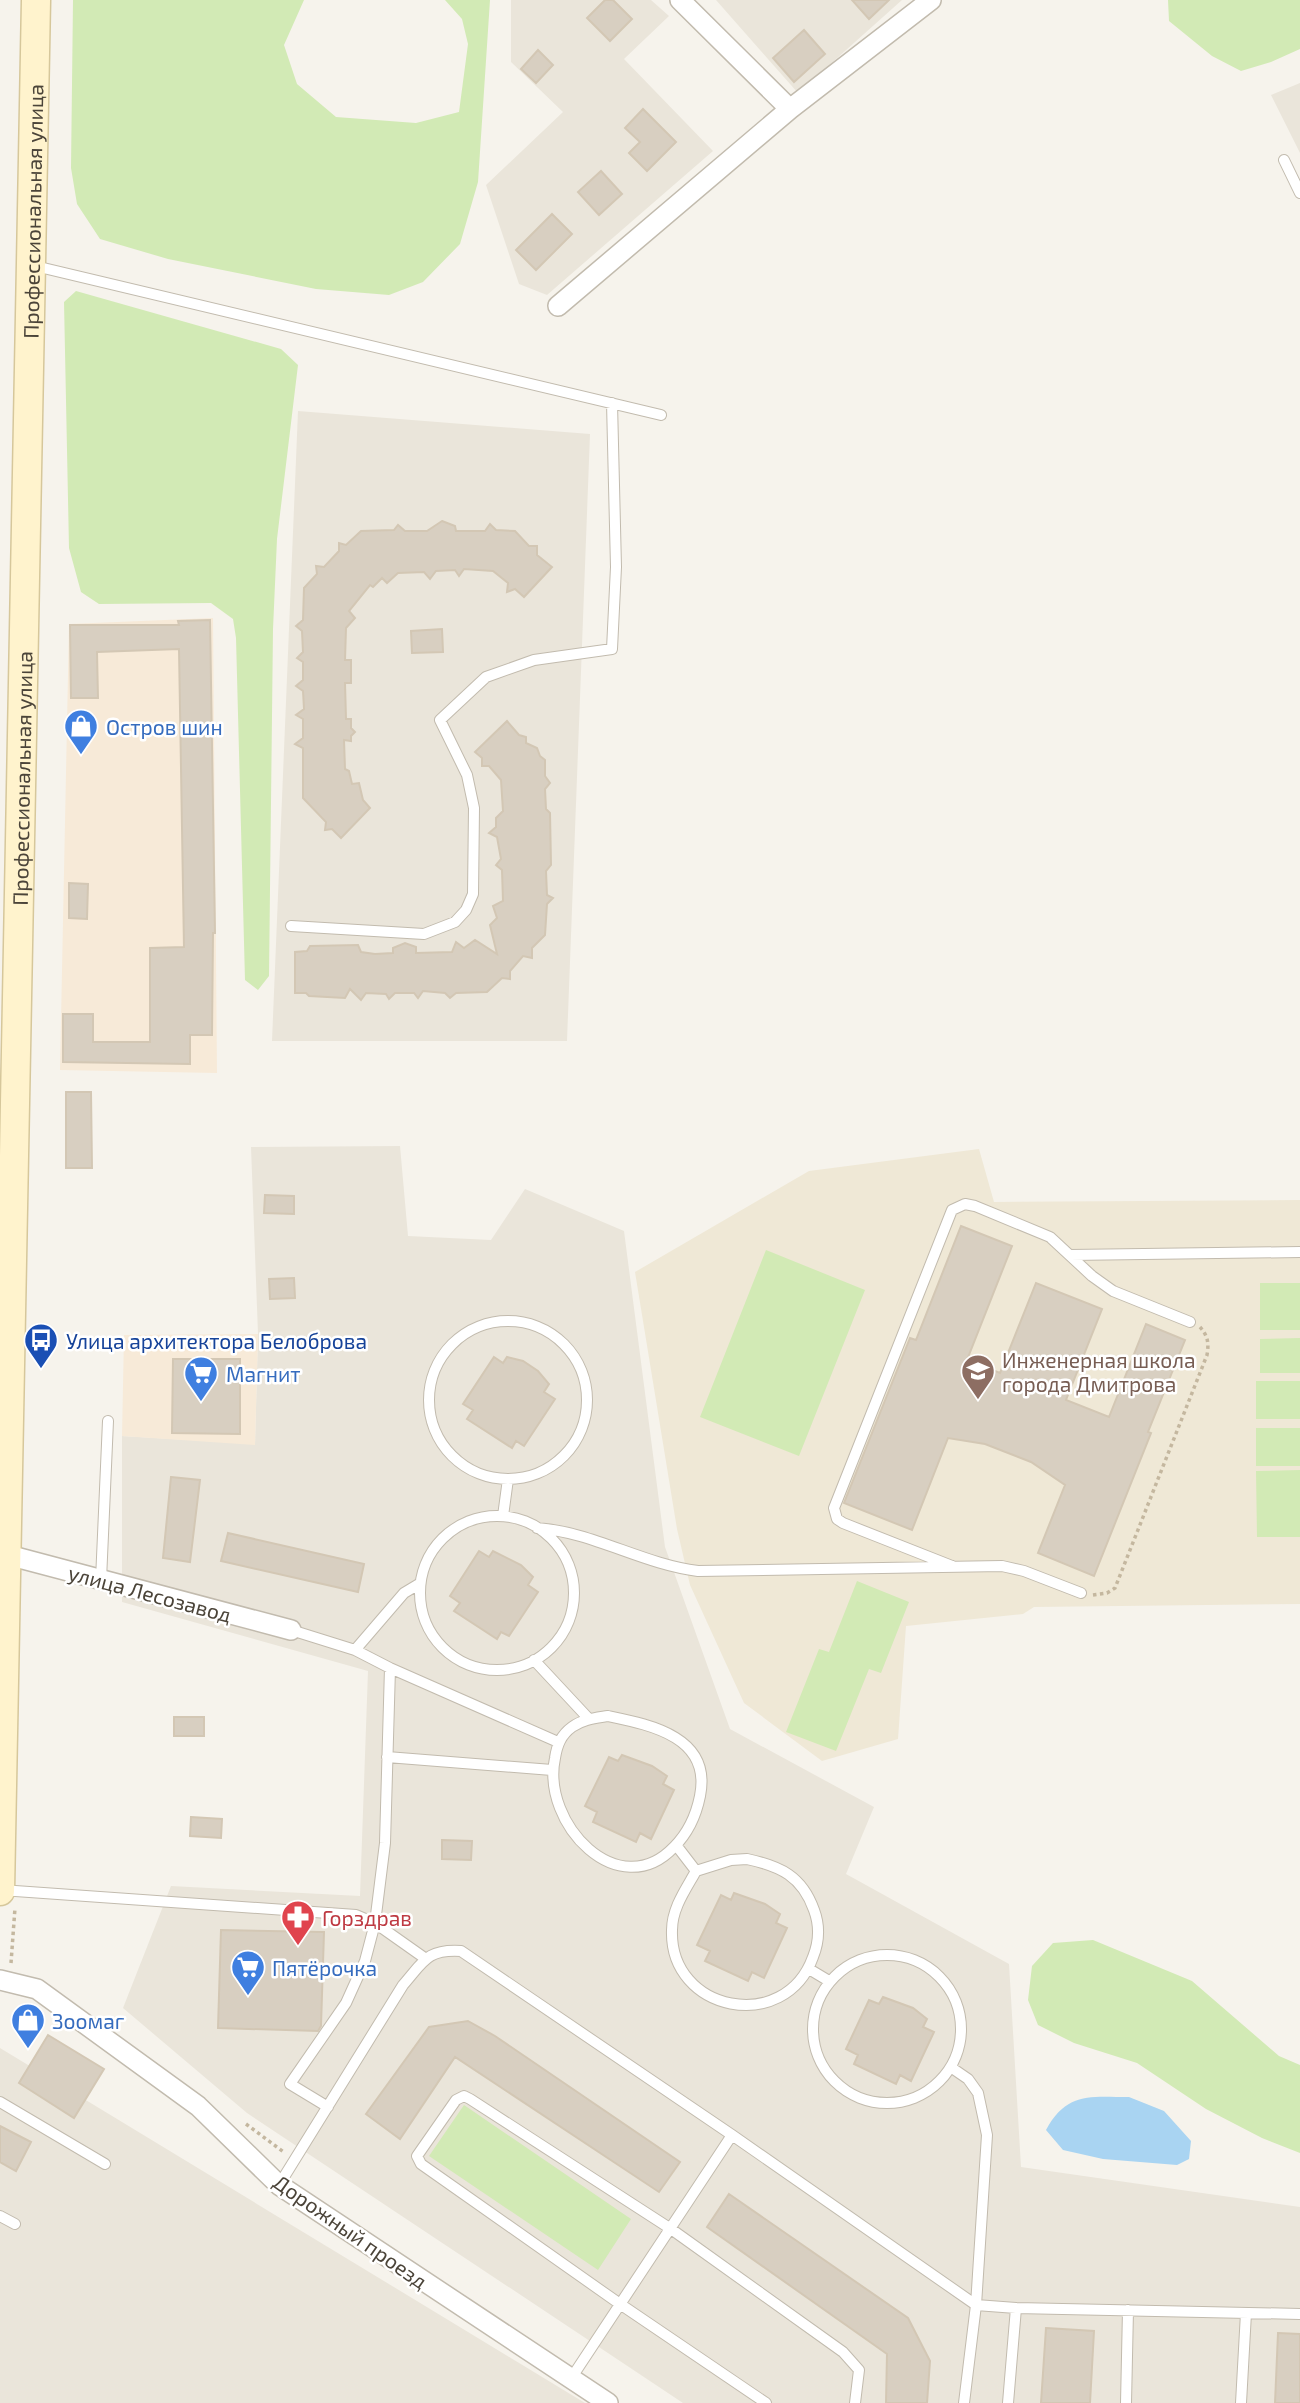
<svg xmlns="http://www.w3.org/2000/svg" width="1300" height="2403" font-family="'Exo 2',sans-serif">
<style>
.residential{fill:#eae5da}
.commercial{fill:#f7ead8}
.education{fill:#efe8d6}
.green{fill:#d2eab5}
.water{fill:#a9d4f2}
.building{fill:#d8cfc1;stroke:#d3c7b4;stroke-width:2}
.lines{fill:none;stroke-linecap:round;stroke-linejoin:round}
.service-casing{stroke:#c2bbae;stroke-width:12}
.minor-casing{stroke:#c2bbae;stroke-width:22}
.secondary-casing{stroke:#d6c79b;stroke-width:31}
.path{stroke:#c4b79f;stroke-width:3.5;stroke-dasharray:3.5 3.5;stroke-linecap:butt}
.service{stroke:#fff;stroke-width:10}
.minor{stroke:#fff;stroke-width:19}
.secondary{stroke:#fff3cd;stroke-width:28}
.labels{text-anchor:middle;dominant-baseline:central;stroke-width:5;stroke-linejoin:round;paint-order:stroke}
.street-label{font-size:21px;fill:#4b4439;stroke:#fff}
.shop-label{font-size:21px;fill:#366cbe;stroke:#fff;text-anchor:start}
.transit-label{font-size:21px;fill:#164399;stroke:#fff;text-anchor:start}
.education-label{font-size:21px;fill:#785e54;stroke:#fff;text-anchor:start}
.health-label{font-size:21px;fill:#be3a42;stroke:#fff;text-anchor:start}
</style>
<rect width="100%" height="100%" fill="#f6f3ec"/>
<path class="residential" d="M511,0H651L669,16L624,59L713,151L547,295L519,284L486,185L563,112L511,62Z
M716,0H902L798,93Z
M1300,83V153L1271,95Z
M298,411L590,434L567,1041H272Z
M400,1146L408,1236L491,1240L525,1189L624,1231L665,1547L730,1729L874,1807L846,1874L1009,1964L1021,2167L1300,2207V2403H683L247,2113L123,2008L171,1886L360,1896L368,1671L122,1602V1436L255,1444L258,1334L251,1147Z
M0,2048L585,2403H0Z"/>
<path class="commercial" d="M213,618L217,1073L60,1070L69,624Z
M258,1334L255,1445L122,1436L124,1335Z"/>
<path class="education" d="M979,1149L994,1202L1300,1200V1604L1034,1607L1023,1614L906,1626L898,1739L822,1761L744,1703L690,1585L677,1529L635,1272L809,1171Z"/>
<path class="green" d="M73,0H304L284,45L297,84L336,117L416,123L459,112L468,44L462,19L445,0H490L478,182L460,244L423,282L389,295L316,289L168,259L100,239L77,204L71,168Z
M1168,0H1300V49L1271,62L1241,71L1212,56L1169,21Z
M76,291L281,349L298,365L277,539L273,629L269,976L258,990L245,980L236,638L233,619L211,603L99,604L81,592L69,548L64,302Z
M766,1250L865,1290L799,1456L700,1417Z
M1260,1283H1300V1330H1260Z
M1300,1338V1373H1260V1339Z
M1256,1381H1300V1419H1256Z
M1256,1428H1300V1466H1256Z
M1300,1470V1537H1257L1256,1471Z
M857,1581L909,1602L881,1673L869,1669L836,1751L786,1732L819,1649L829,1652Z
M1093,1940L1192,1981L1279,2056L1300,2065V2153L1262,2138L1206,2109L1137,2063L1074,2043L1038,2025L1028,2000L1032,1966L1053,1943Z
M464,2105L631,2219L598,2270L429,2156Z"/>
<path class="water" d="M1129,2097L1164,2111L1191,2141L1189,2159L1177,2165L1103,2159L1063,2150L1046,2130C1067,2091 1091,2097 1129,2097Z"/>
<path class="building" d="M605,0H613L632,19L610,41L587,18Z
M852,0H889L869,19Z
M804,30L825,54L794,82L773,58Z
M538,50L553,65L536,83L521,69Z
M643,109L676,142L647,171L629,153L640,142L625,128Z
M601,171L622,194L599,215L578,192Z
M552,214L572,234L536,270L516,250Z
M442,521L455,526L456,531H485L490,524L496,530L515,531L529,546H537V555L552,567L524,597L515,589L507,592L508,583L493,571L464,569L459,576L455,570L436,571L430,579L424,572L398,573L387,583L382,578L373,587L370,585L349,611L355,618L346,628L345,660H351V683H345L346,719H351V728L355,732L351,736V741L344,740L345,769L349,771L352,784L359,783L363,800L370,808L341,838L332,829L325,830L326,822L303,798V748L295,744L303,738V719L296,715L304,709L303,691L296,686L303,680V662L297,658L303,652L302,631L296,626L303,620L304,588L317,574L316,566L324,567L339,551V543L346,545L361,531L394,530L398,525L405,531H427Z
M210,620L215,933H213L212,1035H190V1064L63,1062V1014H93V1042H150V948L184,947L179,649L97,652L98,698H71L70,625H179L178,621Z
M442,629L443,652L412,653L411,631Z
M507,721L519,735L526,737V743L537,748L540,756L545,760V776L550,783L545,789L546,809L550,813L551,865L546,871L547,895L553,898L547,904L545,935L532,948V958L523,956L510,971V979L502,978L487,992L456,993L450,998L445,993L423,991L418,998L414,993H395L389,999L386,994L366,993L361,1000L350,989L345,998L309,996L306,993H295V952L307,951L310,946L358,945L361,952L375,954L393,953V948L405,943L416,947V953L452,952L456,942L464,948L475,940L497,954L490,925L497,918L493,906L503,901L502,870L496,865L501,859L497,837L489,833L496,827V818L503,811L501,780L489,766H482V758L475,752Z
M69,883L88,884L87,919L69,918Z
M66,1092H91L92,1168H66Z
M265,1195L294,1196V1214L264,1213Z
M961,1226L1012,1246L967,1360L1000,1373L1036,1283L1102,1309L1066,1400L1109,1417L1146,1324L1185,1340L1148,1432L1151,1433L1094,1576L1038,1553L1065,1485L1031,1462L985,1444L948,1438L912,1530L844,1503L910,1338L916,1340Z
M294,1278L295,1298L270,1299L269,1279Z
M494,1357L503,1363L507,1357L523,1361L538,1371L549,1384L544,1392L555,1399L524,1446L516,1441L512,1448L467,1419L473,1410L463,1404Z
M173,1359H240V1434L172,1433Z
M171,1477L200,1480L190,1562L163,1558Z
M228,1533L364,1564L358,1592L221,1561Z
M479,1551L489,1557L493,1551L521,1565L533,1577L528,1585L538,1592L509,1636L501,1632L497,1639L454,1611L460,1603L450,1596Z
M174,1717H204V1736H174Z
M622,1755L652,1766L667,1776L663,1784L674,1790L651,1839L640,1833L636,1842L593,1822L597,1812L585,1806L609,1757L618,1761Z
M191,1817L222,1819L221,1838L190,1836Z
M442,1840L472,1841L471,1860L442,1859Z
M734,1893L765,1904L780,1914L776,1923L787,1928L764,1978L752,1972L748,1981L705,1961L710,1951L697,1945L721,1895L731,1900Z
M221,1930L324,1932L321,2026L318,2031L218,2028Z
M883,1997L913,2008L927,2019L923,2027L934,2032L911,2081L900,2075L896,2084L854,2064L858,2055L846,2049L869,2000L879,2004Z
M468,2021L495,2036L680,2162L659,2192L455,2057L400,2139L366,2114L429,2027Z
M48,2035L104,2069L74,2118L19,2083Z
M0,2126L31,2142L16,2171L0,2162Z
M729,2194L908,2318L930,2361L927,2403H886L887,2354L707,2227Z
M1046,2328L1094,2331L1090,2403H1041Z
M1278,2333L1300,2334V2403H1275Z"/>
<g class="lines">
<g class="service-casing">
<path id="service" d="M1284,160L1300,193
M35,266L661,415
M291,926L424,934L455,922L466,910L473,894L474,808L467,775L440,720L486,677L534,660L612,649L616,567L612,403
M1070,1255L1300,1252
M429 1400a79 79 0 1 1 158 0a79 79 0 1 1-158 0Z
M503,1516L508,1479
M420 1593a77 77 0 1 1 154 0a77 77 0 1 1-154 0Z
M537,1528C593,1532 642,1564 698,1571L1002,1566L1024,1571L1081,1593
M952,1566L843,1523L837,1519L834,1508L952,1210L965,1204L975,1206L1050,1237L1092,1276L1113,1291L1190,1322
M101,1580L108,1421
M291,1630L355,1650L390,1668L558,1742
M355,1650L404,1593L419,1584
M534,1660L589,1719
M608,1716C651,1725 712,1737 700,1796C696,1816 689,1832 674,1847C619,1905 541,1824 555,1758C557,1745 561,1735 572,1727C583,1719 596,1718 608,1716Z
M387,1757L552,1770
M676,1845L696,1871
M747,1859C780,1866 802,1876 814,1910C820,1926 819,1942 813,1957C785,2035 669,2012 672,1930C672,1908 686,1889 696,1871L731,1860Z
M1,1890L356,1915L375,1923L426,1959
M813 2029a74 74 0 1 1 148 0a74 74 0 1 1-148 0Z
M809,1969L829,1981
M952,2068L968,2079L978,2093L987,2135L976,2305L964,2403
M0,2102L105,2164
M328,2107L290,2084L346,2003L365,1961L375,1923L385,1843L390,1668
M279,2185L403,1985C424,1961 427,1949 461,1951L732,2135L976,2305L1016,2308L1300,2314
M0,2216L15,2224
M570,2380L732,2135
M766,2403L620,2304L421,2164L417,2156L456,2100L464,2096L470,2099L671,2229L843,2352L859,2370L855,2403
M1008,2403L1016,2308
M1126,2403L1128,2310
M1241,2403L1246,2313"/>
</g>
<g class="minor-casing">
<path id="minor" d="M680,0L790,109
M558,306L790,109L931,0
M8,1555L291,1630
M0,1980L37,1989L198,2106L279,2185L608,2403"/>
</g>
<g class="secondary-casing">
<g id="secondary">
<path id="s1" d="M0,1891L36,0"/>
</g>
</g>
<path class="path" d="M1093,1595L1107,1593L1115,1588L1207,1355C1209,1343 1208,1336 1200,1327
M11,1963L15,1908
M246,2124L285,2153"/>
<use href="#service" class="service"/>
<use href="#minor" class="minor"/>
<use href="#secondary" class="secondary"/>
</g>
<defs>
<g id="shop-pin" transform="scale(1.75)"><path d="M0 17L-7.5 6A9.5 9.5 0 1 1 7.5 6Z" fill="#3f7fe0" stroke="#fff"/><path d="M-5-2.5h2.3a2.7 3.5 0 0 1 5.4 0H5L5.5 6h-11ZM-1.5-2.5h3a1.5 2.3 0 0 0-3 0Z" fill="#fff"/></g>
<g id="bus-pin" transform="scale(1.75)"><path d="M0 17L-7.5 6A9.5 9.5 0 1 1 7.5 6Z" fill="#1a4fb4" stroke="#fff"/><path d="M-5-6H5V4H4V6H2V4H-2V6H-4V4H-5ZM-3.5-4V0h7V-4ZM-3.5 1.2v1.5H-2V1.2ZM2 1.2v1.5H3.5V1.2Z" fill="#fff"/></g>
<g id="school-pin" transform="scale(1.75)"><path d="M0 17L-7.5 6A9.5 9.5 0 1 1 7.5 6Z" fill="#8d6e63" stroke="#fff"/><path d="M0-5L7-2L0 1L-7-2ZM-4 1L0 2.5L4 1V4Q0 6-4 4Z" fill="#fff"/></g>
<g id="supermarket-pin" transform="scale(1.75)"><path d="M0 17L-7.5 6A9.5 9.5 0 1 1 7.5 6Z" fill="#3f7fe0" stroke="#fff"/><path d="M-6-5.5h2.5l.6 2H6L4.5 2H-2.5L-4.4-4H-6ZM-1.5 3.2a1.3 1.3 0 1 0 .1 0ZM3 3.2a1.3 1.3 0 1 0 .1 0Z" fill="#fff"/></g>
<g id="pharmacy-pin" transform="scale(1.75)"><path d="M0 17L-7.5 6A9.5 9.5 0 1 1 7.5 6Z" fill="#e0444e" stroke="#fff"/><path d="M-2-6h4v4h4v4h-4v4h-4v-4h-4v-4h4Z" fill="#fff"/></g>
</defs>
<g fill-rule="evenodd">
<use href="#shop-pin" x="81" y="726"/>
<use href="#bus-pin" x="41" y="1340"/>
<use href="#school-pin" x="978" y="1371"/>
<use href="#supermarket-pin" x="201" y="1373"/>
<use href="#pharmacy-pin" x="298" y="1917"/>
<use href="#supermarket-pin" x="248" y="1967"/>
<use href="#shop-pin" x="28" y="2020"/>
</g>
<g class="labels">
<g class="street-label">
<text stroke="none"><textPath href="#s1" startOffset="1680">Профессиональная улица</textPath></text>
<text stroke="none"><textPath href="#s1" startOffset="1113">Профессиональная улица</textPath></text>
<text transform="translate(150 1593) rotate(15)">улица Лесозавод</text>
<text transform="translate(351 2231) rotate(35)">Дорожный проезд</text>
</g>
<g class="shop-label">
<text x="106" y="726">Остров шин</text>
<text x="226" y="1373">Магнит</text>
<text x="272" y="1967">Пятёрочка</text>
<text x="52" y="2020">Зоомаг</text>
</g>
<g class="transit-label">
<text x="66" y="1340">Улица архитектора Белоброва</text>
</g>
<g class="education-label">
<text x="1002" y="1359">Инженерная школа<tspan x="1002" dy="24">города Дмитрова</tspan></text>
</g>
<g class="health-label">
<text x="322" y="1917">Горздрав</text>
</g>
</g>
</svg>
